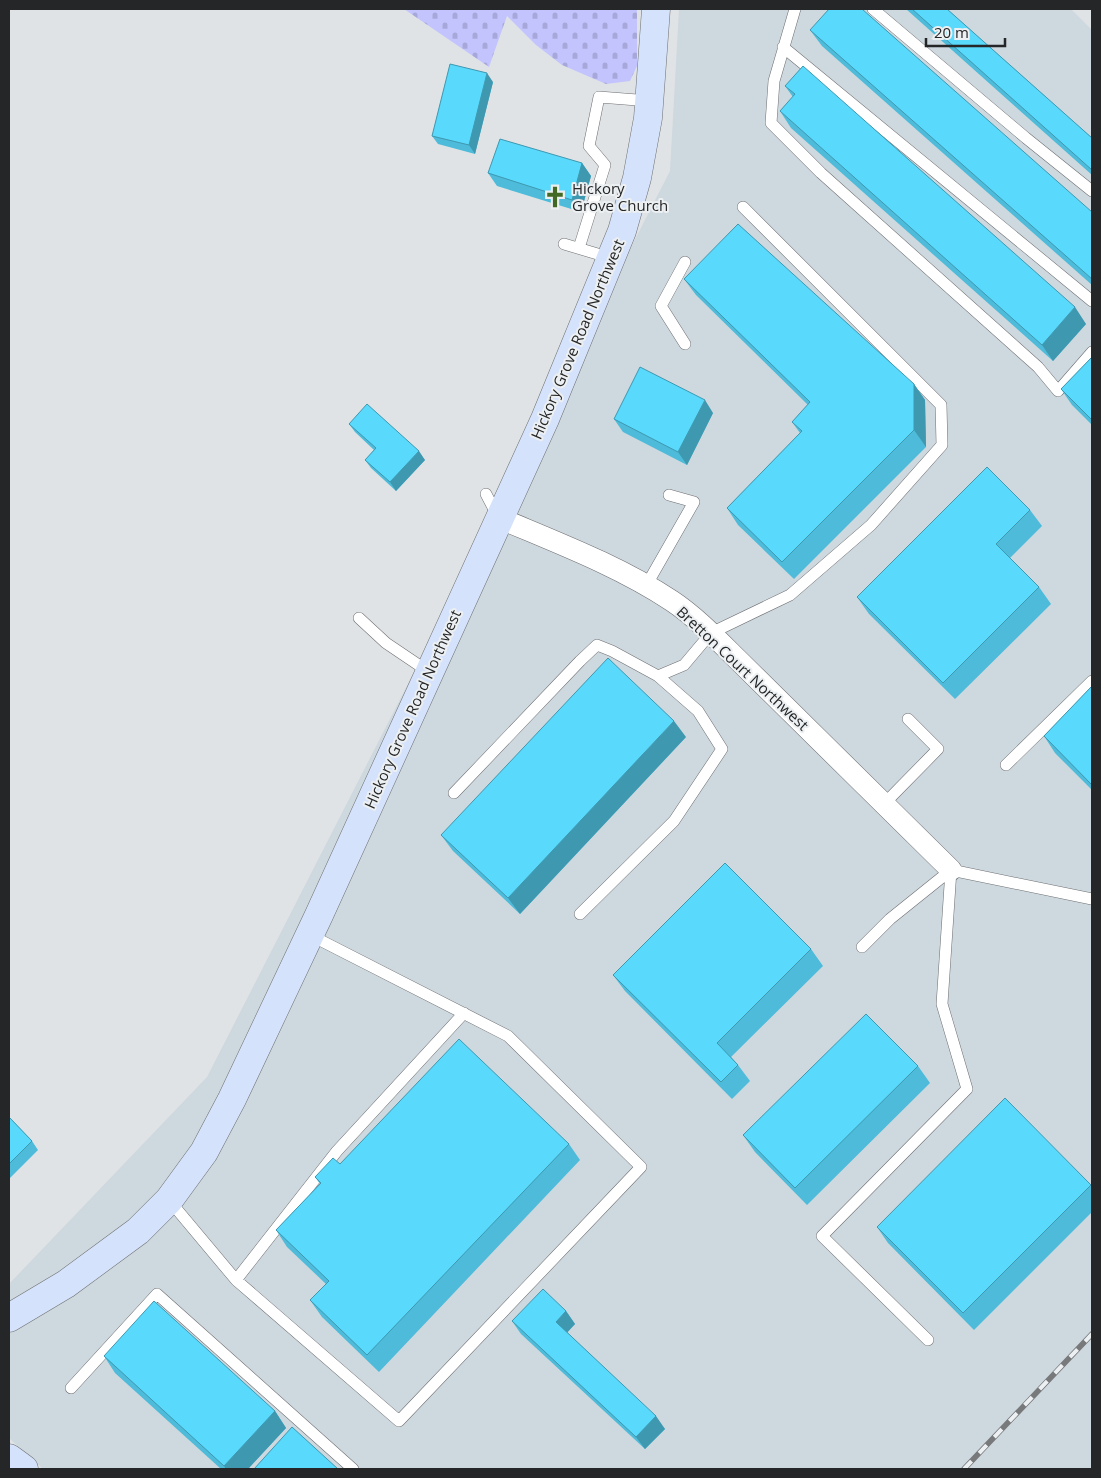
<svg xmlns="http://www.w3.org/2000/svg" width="1101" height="1478" font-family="'Open Sans',sans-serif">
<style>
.built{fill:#ced8df}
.cemetery{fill:url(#cemetery-stones)}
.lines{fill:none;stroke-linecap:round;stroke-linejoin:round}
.lane-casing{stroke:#6d6f71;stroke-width:12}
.street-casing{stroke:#6d6f71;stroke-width:22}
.secondary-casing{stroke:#6d6f71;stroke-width:29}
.lane{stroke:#fff;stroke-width:11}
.street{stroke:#fff;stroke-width:21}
.secondary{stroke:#d5e2fb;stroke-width:28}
.rail-casing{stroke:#77797a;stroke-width:5.5}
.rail{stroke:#edf0f2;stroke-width:4;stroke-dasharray:11;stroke-linecap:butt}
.wall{fill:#4dbbd9}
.shaded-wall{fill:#3e98b0}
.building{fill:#59d9fc;stroke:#3e98b0}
.labels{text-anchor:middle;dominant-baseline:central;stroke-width:4;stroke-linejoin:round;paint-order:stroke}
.poi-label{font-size:15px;fill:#252627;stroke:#edf0f2;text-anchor:start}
.street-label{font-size:15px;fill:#252627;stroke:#edf0f2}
</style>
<defs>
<pattern id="cemetery-stones" width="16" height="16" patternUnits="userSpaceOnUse" patternTransform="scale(1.25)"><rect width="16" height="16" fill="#c3c4fd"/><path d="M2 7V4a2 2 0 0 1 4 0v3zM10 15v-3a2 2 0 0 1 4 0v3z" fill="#a7a8d9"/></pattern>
</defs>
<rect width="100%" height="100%" fill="#e0e3e5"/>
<path class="built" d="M679,9H1071L1092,30V1469H43L9,1438V1284L207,1077L670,171Z"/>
<path class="cemetery" d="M404,9H637V66L630,81L606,84L562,65L536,45L507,16L489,67Z"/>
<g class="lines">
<g class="lane-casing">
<path id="lane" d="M795,9L774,81L771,123L821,173L1038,367L1058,391L1092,352
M873,9L1026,138L1092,191
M783,47L1092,301
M564,244L611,258
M579,248L605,165L589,146L599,97L650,101
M685,344L661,306L685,262
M486,494L498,517
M646,586L694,502L669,495
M359,618L386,643L429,672
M1006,765L1092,681
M454,793L580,661L597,645L612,651L658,676L684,665L711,633L790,595L871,525L942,445L941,405L743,207
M884,804L938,749L908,719
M951,870L1092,899
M580,914L674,821L722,749L698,711L658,676
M862,947L890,919L951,870
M169,1200L236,1280L399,1421L641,1167L508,1036L310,935
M236,1280L337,1151L464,1013
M928,1340L822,1236L967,1089L942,1004L951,870
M71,1388L157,1294L353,1469"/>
</g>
<g class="street-casing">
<path id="street" d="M499,518C558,543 619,566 672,601C693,615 712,634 730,652L951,870"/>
</g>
<g class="secondary-casing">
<path id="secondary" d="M9,1318L66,1284L138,1231L169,1200L204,1152L232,1099L319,915L545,419L622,231L637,178L648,118L656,9
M9,1458L24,1469"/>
</g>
<use href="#lane" class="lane"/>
<use href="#street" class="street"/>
<use href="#secondary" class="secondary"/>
<g class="rail-casing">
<path id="rail" d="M964,1469L1092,1334"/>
</g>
<use href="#rail" class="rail"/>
</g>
<path class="wall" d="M906,9H947L1092,138V175Z
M810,30L1092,212V285L822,46Z
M493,82L475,154L438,144L432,136Z
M785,86L1086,324L1053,361L791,128L780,111L793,97Z
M582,163L591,176L581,212L497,186L488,173Z
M684,279L914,384L925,400L926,447L794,579L738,525L727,508L800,433L792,422L808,405L696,295Z
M1092,357V425L1072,405L1061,389Z
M713,413L687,465L623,432L614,419Z
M349,424L425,460L396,491L371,468L365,460L374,450L355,432Z
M1030,510L1042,526L1010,558L1039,587L1051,604L955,699L869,614L857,597Z
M1092,686V790L1055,753L1044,736Z
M686,737L520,914L453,851L441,835Z
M811,949L823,966L731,1057L738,1065L750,1081L732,1099L625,991L613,975Z
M918,1066L930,1083L807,1205L755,1152L743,1135Z
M9,1117L32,1141L38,1150L9,1179Z
M569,1144L580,1160L379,1372L322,1317L310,1300L326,1284L287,1247L276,1230L320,1184L315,1177L340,1164Z
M1091,1185L1092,1186V1212L974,1330L888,1243L877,1227Z
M566,1311L575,1324L567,1332L665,1429L645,1449L521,1334L512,1321Z
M104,1356L275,1411L286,1428L248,1469H221L115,1373Z"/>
<path class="shaded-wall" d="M487,73L493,82L475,154L469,145Z
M582,163L591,176L581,212L572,200Z
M1075,307L1086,324L1053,361L1042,345Z
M914,384L925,400L926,447L914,430Z
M705,400L713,413L687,465L678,452Z
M419,451L425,460L396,491L390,482Z
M674,721L686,737L520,914L508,898Z
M566,1311L575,1324L565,1335L556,1322Z
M275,1411L286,1428L248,1469H226L224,1466Z
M656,1416L665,1429L645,1449L636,1437Z"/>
<path class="building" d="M829,9H862L1092,212V279L810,30Z
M912,9H947L1092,138V170Z
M450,64L487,73L469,145L432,136Z
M803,66L1075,307L1042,345L780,111L795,94L785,86Z
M500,139L582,163L572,200L488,173Z
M738,224L914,384V430L782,562L727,508L802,431L792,422L810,402L684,279Z
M1092,357V420L1061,389Z
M640,367L705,400L678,452L614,419Z
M367,404L419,451L390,482L365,460L376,448L349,424Z
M987,467L1030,510L996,544L1039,587L943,683L857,597Z
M608,658L674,721L508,898L441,835Z
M1092,686V785L1044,736Z
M725,863L811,949L717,1043L738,1065L721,1082L613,975Z
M866,1014L918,1066L795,1188L743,1135Z
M459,1039L569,1144L367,1355L310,1300L329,1281L276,1230L321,1183L315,1177L333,1158L340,1164Z
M1005,1098L1091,1185L963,1313L877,1227Z
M9,1117L32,1141L9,1164Z
M543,1289L566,1311L556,1322L656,1416L636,1437L512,1321Z
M154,1301L275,1411L224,1466L104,1356Z
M292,1427L338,1469H254Z"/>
<defs>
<g id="church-bare" transform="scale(1.725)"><path d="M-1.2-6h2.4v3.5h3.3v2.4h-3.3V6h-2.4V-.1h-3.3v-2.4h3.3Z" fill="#436a24" stroke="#edf0f2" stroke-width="2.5" paint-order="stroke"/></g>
</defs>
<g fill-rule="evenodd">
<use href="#church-bare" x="555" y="197"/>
</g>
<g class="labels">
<g class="poi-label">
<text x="572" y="188">Hickory<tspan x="572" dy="17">Grove Church</tspan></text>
</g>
<g class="street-label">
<text transform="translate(577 339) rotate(-67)">Hickory Grove Road Northwest</text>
<text transform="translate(743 668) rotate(43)">Bretton Court Northwest</text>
<text transform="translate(412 709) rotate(-66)">Hickory Grove Road Northwest</text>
</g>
</g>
<rect width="1101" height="1478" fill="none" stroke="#252627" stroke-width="20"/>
<path d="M926 38v8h79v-8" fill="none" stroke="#252627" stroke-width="2.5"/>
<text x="934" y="38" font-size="15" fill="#252627" stroke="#edf0f2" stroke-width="4" paint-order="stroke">20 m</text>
</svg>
